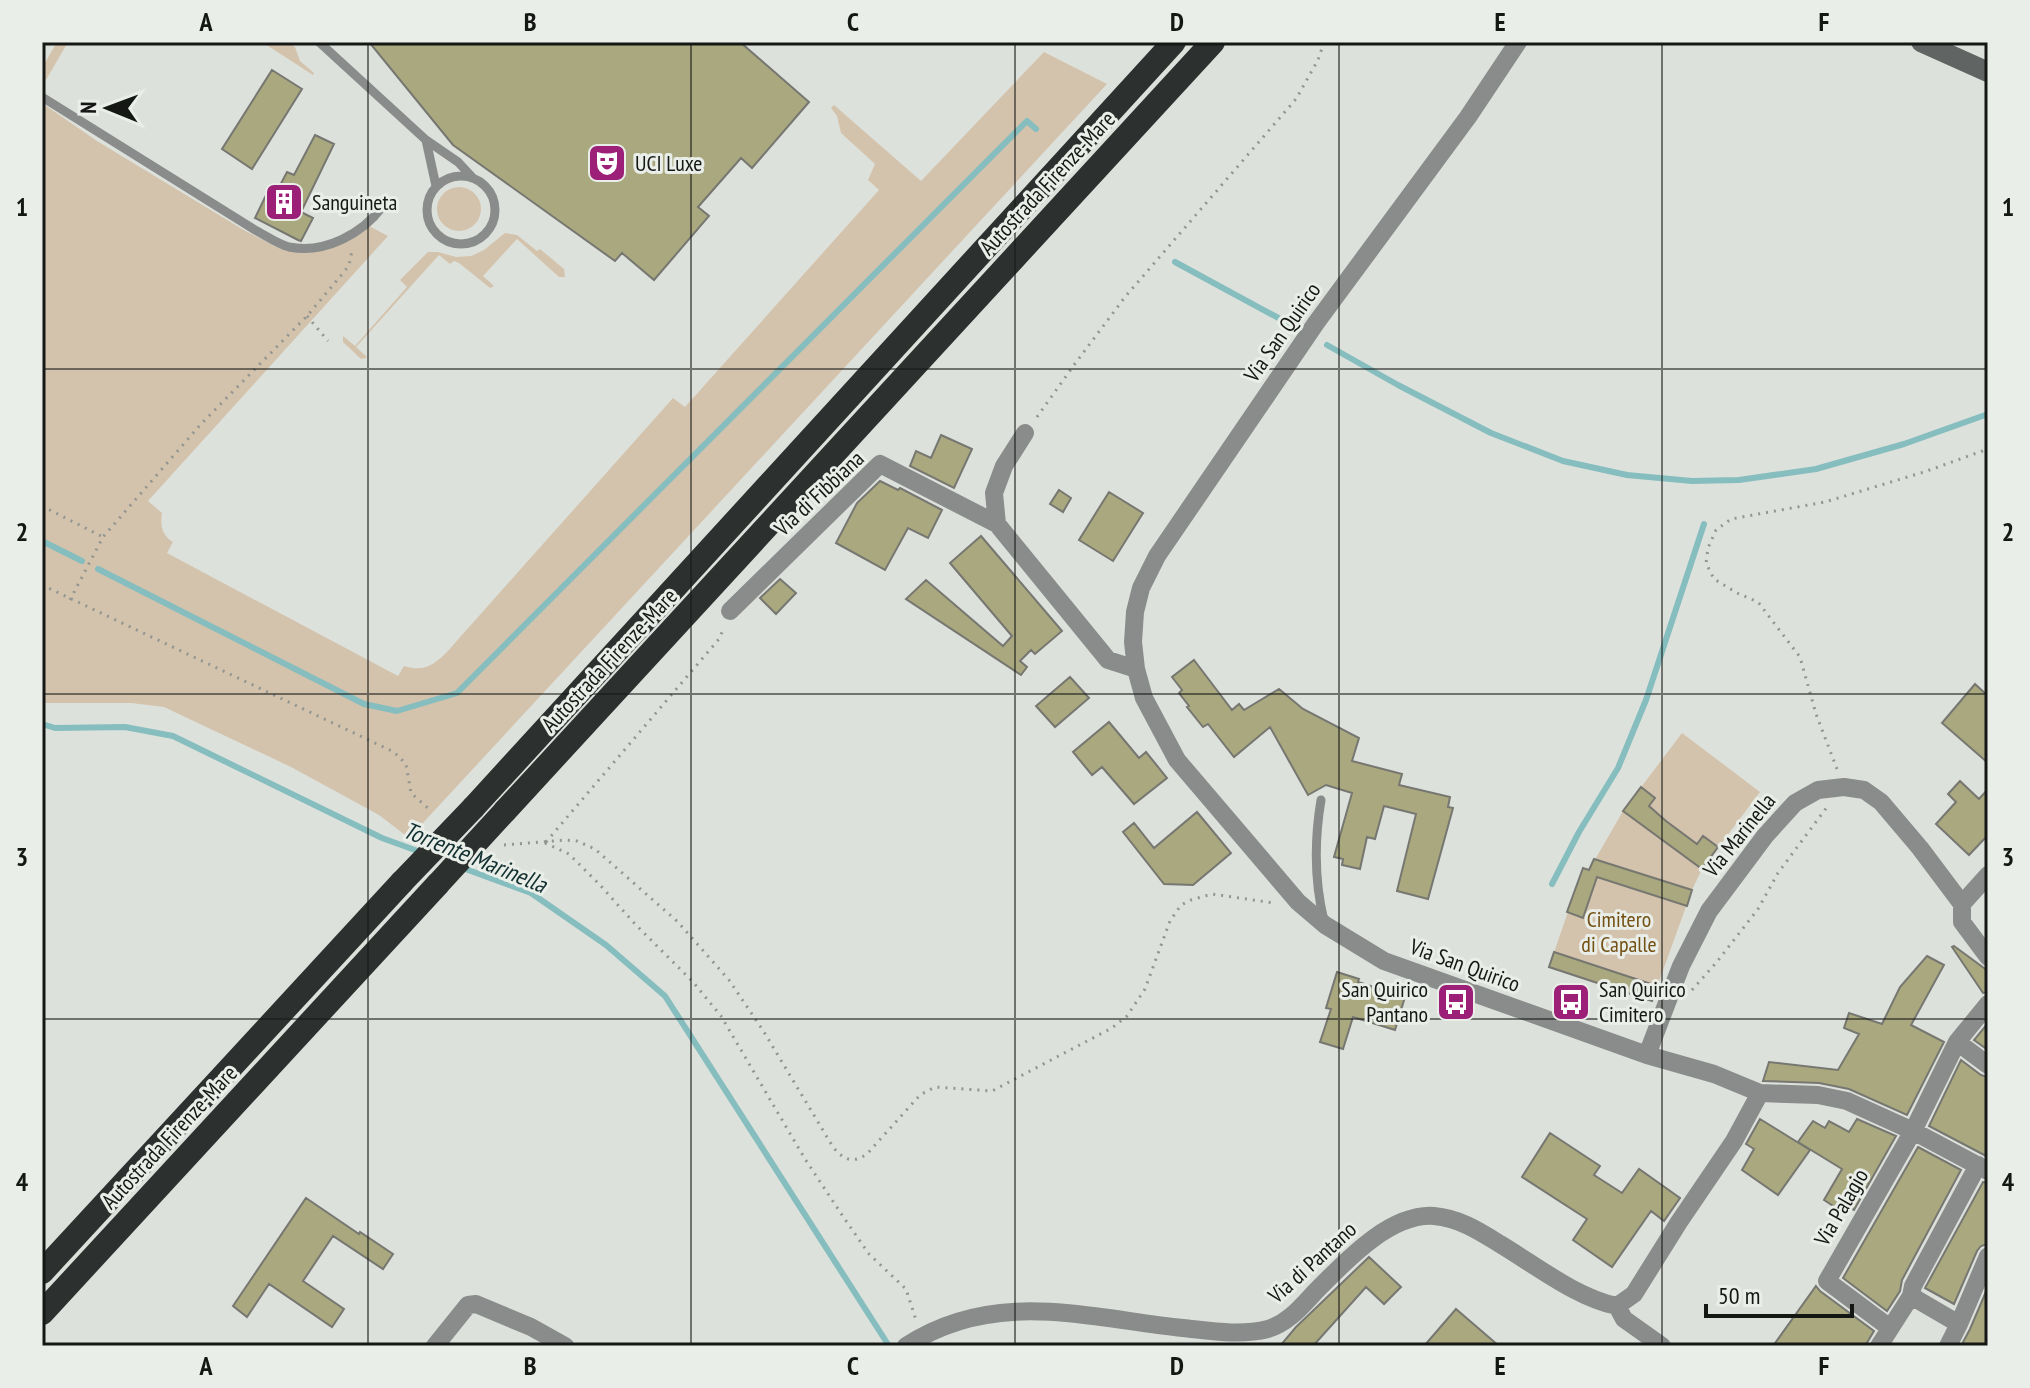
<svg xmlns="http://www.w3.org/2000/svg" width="2030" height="1388" font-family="'PT Sans Narrow',sans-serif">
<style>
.green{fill:#d4c3ac}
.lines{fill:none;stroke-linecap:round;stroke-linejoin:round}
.stream{stroke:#86bdbe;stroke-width:6}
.building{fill:#a9a87e;stroke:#777772;stroke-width:2}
.path{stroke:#929591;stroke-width:3;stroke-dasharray:2 6;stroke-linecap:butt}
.lane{stroke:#898c8b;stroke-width:9}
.street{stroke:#898c8b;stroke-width:18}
.secondary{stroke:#606462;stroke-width:20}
.highway{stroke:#2c312f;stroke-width:24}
.highway-bridge{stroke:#2c312f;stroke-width:24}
.grid{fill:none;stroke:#151715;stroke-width:2;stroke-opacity:0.55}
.labels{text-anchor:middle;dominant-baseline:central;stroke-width:6;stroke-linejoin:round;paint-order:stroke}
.poi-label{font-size:22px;fill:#151715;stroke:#eaeee9;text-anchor:start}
.street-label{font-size:22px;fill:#151715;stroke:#eaeee9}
.park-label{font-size:22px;fill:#735013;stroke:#eaeee9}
.water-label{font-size:24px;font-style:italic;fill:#133031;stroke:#eaeee9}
.neatline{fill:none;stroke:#151715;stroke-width:3}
.grid-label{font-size:26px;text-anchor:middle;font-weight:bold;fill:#151715}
</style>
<rect width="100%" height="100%" fill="#dde1dc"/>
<path class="green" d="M57,42H68L46,80L42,77V68Z
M262,42H287L295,47L300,61L314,73L313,75Z
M1044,52L1107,84L409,838L379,815L291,767L164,707L131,703H42V103L97,141L242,229L276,247L311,251L369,226L388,236L148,501L162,513C160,526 162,535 173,542L167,553L398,676L404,666C424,672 432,666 446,653L673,398L685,407L879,190L868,180L875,164L841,133L837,116L831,108L834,105L921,181Z
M437 209a22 22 0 1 1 44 0a22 22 0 1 1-44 0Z
M505,233L517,235L537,251L540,249L564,269L565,277H559L517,239L483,276L494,286L490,288L459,263L454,261L450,264L439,255L356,347L367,357L366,358L361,359L343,342V336L355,346L407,287L400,280L428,252H438L456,257L471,256L484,250Z
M1682,733L1760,792L1702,869L1692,890L1652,1001L1549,967L1583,868L1589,870L1623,811Z"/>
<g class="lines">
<path class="stream" d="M1175,262L1295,327
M1327,345L1398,385L1491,433L1563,461L1627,475L1692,481L1739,480L1816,469L1904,444L1988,414
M42,541L82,561
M98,569L364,704L397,711L457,693L1027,121L1036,129
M42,724L55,728L125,727L173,736L382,838L423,853
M460,867L531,893L606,945L665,996L889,1346
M1552,884L1579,832L1618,768L1646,700L1704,524"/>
</g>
<path class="building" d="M369,42H740L809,102L752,168L741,158L698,207L709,216L654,280L622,253L615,261L453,145Z
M272,70L302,89L252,169L222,149Z
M315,135L334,144L301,212L313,218L301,241L298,240L255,218L269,189L276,193L287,172L294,175Z
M941,435L972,449L954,488L910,466L916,451L931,458Z
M880,481L898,490L900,488L942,510L928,538L908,528L885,570L836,543L857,503Z
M1059,490L1071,498L1063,512L1050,504Z
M1109,492L1143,513L1113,561L1079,540Z
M981,536L1062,631L1035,654L1031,650L1020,661L1027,667L1021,675L906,599L926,580L1003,646L1012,636L950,563Z
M780,579L796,593L776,614L760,598Z
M1194,660L1232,710L1239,704L1244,710L1279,689L1303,709L1359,738L1352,761L1402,774L1399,785L1450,797L1448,807L1453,808L1428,899L1397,891L1416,814L1384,806L1375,839L1367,837L1360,869L1342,865L1343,859L1334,857L1352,793L1326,785L1308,795L1270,727L1234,757L1208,724L1203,727L1187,707L1189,706L1179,693L1182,690L1172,677Z
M1070,677L1089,698L1055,727L1036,706Z
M1975,684L1988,696V763L1942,723Z
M1109,722L1139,758L1146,752L1167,778L1134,804L1102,767L1092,775L1073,752Z
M1960,781L1979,799L1988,789V835L1969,855L1936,824L1956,802L1948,794Z
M1641,787L1655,798L1649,806L1666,821L1697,844L1703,836L1718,847L1702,869L1623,811Z
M1197,812L1231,853L1193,885L1164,884L1123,832L1134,823L1154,848Z
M1594,859L1692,890L1687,906L1597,877L1583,918L1567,912L1583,868L1589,870Z
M1954,946L1988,971V992L1983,993L1952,947Z
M1554,952L1657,986L1652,1001L1549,967Z
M1927,956L1944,965L1911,1025L1944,1042L1907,1115L1849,1089L1819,1083L1763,1081L1769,1062L1838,1070L1859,1034L1844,1028L1849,1013L1882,1024L1900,987Z
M1337,972L1359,979L1358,982L1405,997L1395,1030L1353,1017L1343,1049L1320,1042L1331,1009L1326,1008Z
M1988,1023V1050L1974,1040Z
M1961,1060L1981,1075L1988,1077V1157L1929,1126Z
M1760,1119L1810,1150L1778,1195L1742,1170L1754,1149L1746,1144Z
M1857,1119L1896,1136L1854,1210L1844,1205L1841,1211L1824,1200L1842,1169L1798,1142L1813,1121L1825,1128L1829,1121L1849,1132Z
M1550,1133L1600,1166L1594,1175L1622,1193L1639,1169L1680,1198L1664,1221L1651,1211L1612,1267L1573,1240L1587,1219L1522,1177Z
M1918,1147L1961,1170L1902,1280L1900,1291L1887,1311L1843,1278Z
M1983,1182L1988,1183V1244L1981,1246L1977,1251L1954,1304L1925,1288Z
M306,1198L359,1234L360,1232L393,1254L383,1269L333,1236L303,1281L344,1309L332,1327L269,1284L247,1317L233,1306Z
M1369,1257L1401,1287L1384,1304L1366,1287L1313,1346H1280L1296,1327Z
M1816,1286L1820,1291L1874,1331L1865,1346H1773Z
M1988,1287V1346H1961L1970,1329Z
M1456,1309L1499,1346H1424Z"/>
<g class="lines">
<path class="path" d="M307,316L328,341
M1037,417L1074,365L1125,297L1296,99L1318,60L1324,42
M42,506L103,537
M42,585L394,752L406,764L411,793L429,809
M70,600L103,537L201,424L307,316L344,272L349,265L352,251
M1837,769L1816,714L1800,657L1758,602L1737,593L1714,579L1706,563L1708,548L1716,530L1731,519L1825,502L1924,472L1988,449
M546,842L719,639L723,630
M545,843L569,854L600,885L635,924L693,982L721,1016L805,1159L844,1218L869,1254L906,1289L916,1320
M504,845L565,840L577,841L595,849L678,922L729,980L764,1032L833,1147C844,1160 852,1164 867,1154L920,1095L935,1087L992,1091L1112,1028L1127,1016L1145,989L1170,921L1181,905L1191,900L1212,894L1274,903
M1692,990L1716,963L1758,909L1778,873L1827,807"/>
<path class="lane" d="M319,42L426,140L458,162L472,177
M42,97L255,230C265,235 277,244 289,247C325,254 362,234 383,206
M426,140L436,186
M427 210a34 34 0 1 1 68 0a34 34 0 1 1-68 0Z
M1321,800C1314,842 1314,880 1324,921"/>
<path class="street" d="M1518,42L1468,117L1316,323L1157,556L1141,588L1135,612L1133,642L1136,669L1144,698L1177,760L1298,902L1325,925L1384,961L1647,1055L1714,1074L1760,1093L1818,1095L1847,1101L1913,1131L1988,1171
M1025,433L1004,466L994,493L997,524L1108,660L1136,669
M730,611L880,464L997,524
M1962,904L1988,875
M1957,1042L1988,1065
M1647,1055L1681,966L1709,911L1765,836L1795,803L1818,790L1844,787L1864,790L1881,802L1920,848L1962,904V922L1988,957
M1911,1296L1959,1324L1948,1346
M1617,1306L1624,1319L1662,1346
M1959,1324L1988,1256
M1890,1328L1827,1281L1913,1131L1957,1042L1988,1004
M435,1346L468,1305L476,1304L531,1327L565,1346
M906,1346C995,1288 1087,1318 1183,1328C1211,1331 1240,1336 1268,1329C1288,1323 1301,1307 1315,1292C1344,1263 1389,1213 1434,1216C1459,1218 1479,1231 1500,1244C1535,1265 1577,1298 1617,1306L1634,1294L1679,1222L1734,1141L1760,1093
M1879,1346L1911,1296L1913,1286L1978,1165"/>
<path class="secondary" d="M1921,42L1988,72"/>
<path class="highway" d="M473,808L1174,42
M505,811L1213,42
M42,1272L402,882
M42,1313L438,884"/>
<path class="highway-bridge" d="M402,882L473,808
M438,884L505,811"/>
</g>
<path class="grid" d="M368,42V1346M691,42V1346M1015,42V1346M1339,42V1346M1662,42V1346M42,369H1988M42,694H1988M42,1019H1988"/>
<defs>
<g id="theatre-square" transform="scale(2)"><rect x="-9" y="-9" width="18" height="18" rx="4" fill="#9c2077" stroke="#eaeee9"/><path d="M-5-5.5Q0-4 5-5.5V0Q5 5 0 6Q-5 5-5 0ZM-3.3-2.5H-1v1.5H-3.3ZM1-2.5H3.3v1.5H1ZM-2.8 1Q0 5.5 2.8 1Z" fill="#fff"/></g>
<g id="building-square" transform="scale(2)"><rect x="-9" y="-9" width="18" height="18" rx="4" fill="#9c2077" stroke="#eaeee9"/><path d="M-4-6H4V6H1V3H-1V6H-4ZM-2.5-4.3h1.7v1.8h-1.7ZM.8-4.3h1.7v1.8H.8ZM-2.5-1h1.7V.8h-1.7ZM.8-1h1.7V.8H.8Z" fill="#fff"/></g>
<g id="bus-square" transform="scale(2)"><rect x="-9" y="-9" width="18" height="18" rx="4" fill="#9c2077" stroke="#eaeee9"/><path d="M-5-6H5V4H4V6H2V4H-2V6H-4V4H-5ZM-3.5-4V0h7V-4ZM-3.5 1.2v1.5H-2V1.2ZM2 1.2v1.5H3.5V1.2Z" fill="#fff"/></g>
</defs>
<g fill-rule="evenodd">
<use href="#theatre-square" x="607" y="163"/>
<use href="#building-square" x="284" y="202"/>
<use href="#bus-square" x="1456" y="1002"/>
<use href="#bus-square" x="1571" y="1002"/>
</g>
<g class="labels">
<g class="poi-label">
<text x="635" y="163">UCI Luxe</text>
<text x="312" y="202">Sanguineta</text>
<text x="1428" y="989" text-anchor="end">San Quirico<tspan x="1428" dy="25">Pantano</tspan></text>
<text x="1599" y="989">San Quirico<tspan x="1599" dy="25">Cimitero</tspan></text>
</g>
<g class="street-label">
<text transform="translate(1047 183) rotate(-47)">Autostrada Firenze-Mare</text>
<text transform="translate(1282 332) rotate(-55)">Via San Quirico</text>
<text transform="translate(819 493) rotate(-43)">Via di Fibbiana</text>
<text transform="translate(609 660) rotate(-47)">Autostrada Firenze-Mare</text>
<text transform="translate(1739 835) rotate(-51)">Via Marinella</text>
<text transform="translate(1465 965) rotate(20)">Via San Quirico</text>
<text transform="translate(169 1137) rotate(-47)">Autostrada Firenze-Mare</text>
<text transform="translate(1841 1207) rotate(-60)">Via Palagio</text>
<text transform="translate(1312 1262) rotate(-42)">Via di Pantano</text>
</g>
<g class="park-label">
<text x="1619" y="919">Cimitero<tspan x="1619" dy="25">di Capalle</tspan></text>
</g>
<g class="water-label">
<text transform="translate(475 857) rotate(22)">Torrente Marinella</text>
</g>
</g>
<rect width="2030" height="1388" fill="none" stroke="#eaeee9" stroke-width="88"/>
<g transform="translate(108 108) rotate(271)" stroke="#eaeee9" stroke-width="6" paint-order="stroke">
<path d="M0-6L14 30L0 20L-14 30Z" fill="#151715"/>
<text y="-12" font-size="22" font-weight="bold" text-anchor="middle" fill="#151715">N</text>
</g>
<path d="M1706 1304v12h146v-12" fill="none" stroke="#151715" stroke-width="4"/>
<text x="1718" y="1304" font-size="24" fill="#151715" stroke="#eaeee9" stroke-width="6" paint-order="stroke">50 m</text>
<rect x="44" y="44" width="1942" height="1300" class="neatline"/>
<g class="grid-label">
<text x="206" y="31">A</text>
<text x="530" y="31">B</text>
<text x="853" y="31">C</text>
<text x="1177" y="31">D</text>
<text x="1500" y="31">E</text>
<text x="1824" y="31">F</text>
<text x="22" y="216">1</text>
<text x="2008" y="216">1</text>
<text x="22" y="541">2</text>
<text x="2008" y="541">2</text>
<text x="22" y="866">3</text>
<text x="2008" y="866">3</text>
<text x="22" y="1191">4</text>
<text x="2008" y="1191">4</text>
<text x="206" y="1375">A</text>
<text x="530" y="1375">B</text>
<text x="853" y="1375">C</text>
<text x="1177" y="1375">D</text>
<text x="1500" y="1375">E</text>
<text x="1824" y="1375">F</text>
</g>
</svg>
